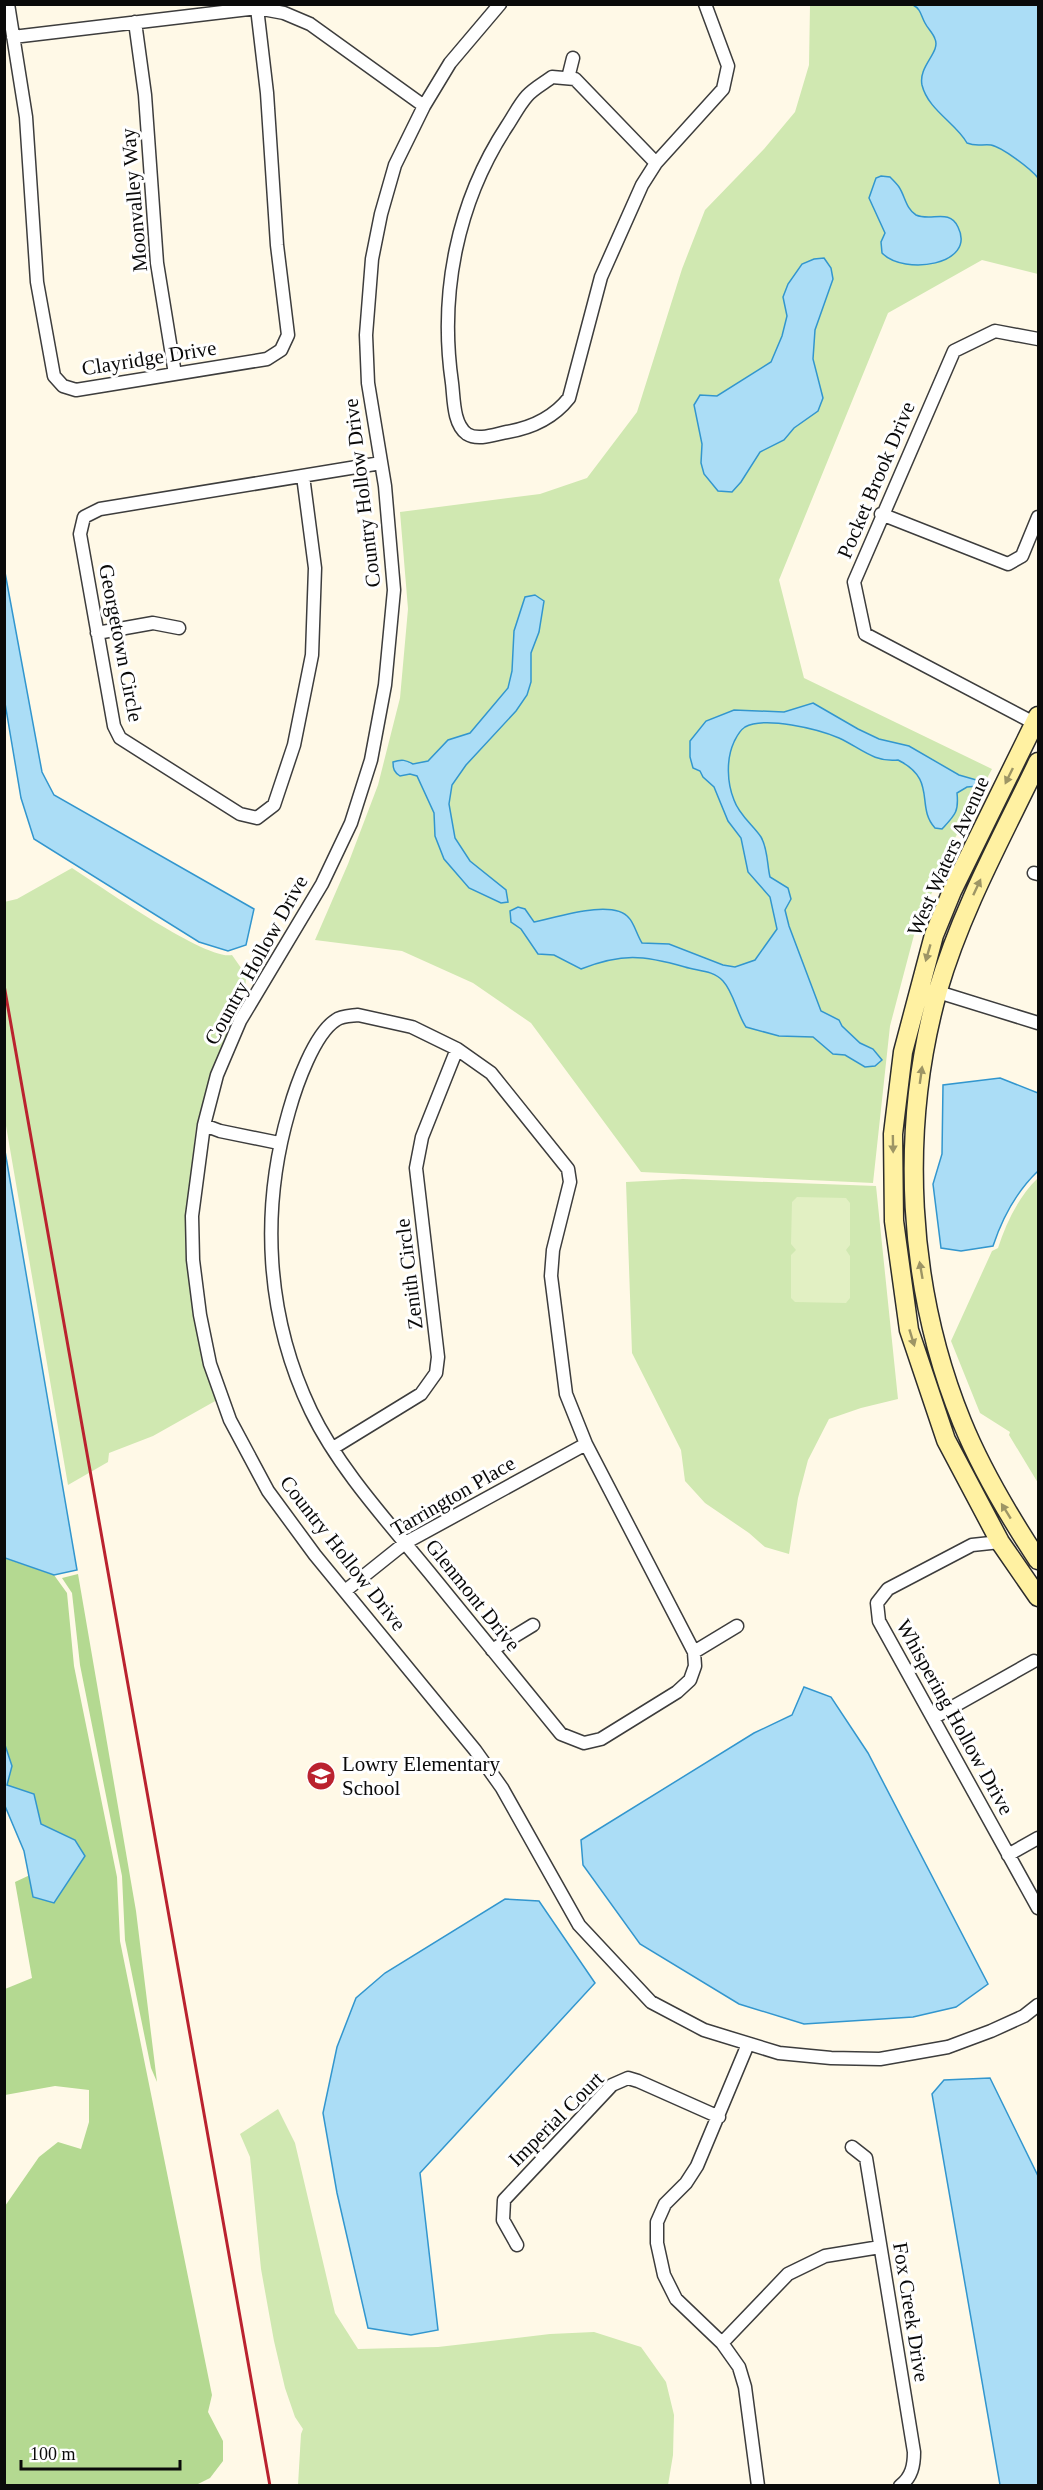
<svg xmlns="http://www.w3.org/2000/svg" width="1043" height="2490" font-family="'Times New Roman',serif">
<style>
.green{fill:#d0e8b1}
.forest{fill:#b4d991}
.pitch{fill:#e2f0c3}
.water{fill:#abddf6;stroke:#3296ce;stroke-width:1.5}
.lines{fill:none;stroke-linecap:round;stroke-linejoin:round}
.street-casing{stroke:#3d3d3d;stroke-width:15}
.secondary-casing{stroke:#2c2c2c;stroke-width:21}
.street{stroke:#fff;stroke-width:12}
.secondary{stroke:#fff1a2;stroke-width:18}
.rail{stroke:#ba222f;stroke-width:3}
.oneway{fill:#9d9565}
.labels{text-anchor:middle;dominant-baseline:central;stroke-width:6;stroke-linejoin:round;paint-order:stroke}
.street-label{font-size:21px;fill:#0a0a0a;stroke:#fff}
.poi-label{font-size:21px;fill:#0a0a0a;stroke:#fff;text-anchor:start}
</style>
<rect width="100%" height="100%" fill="#fff9e7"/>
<path class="green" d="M810,5H1038V274L982,260L888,313L779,580L804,678L992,769L955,838L914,935L890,1026L873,1183L641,1172L531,1023L473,983L402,951L315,940L348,864L378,785L400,698L408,609L400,512L540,494L587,478L637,412L682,269L705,210L764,149L795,112L809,65Z
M72,868C99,885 206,961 232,955L246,975L245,1000L235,1018L211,1073L196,1128L186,1215L187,1261L194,1316L204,1365L217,1400L153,1436L109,1453L108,1462L68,1485L5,1120L4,902L17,899Z
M1038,1178V1483L1009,1435L1010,1432L980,1413L951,1341L992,1251L998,1248C1006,1223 1019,1196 1038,1178Z
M683,1179L876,1186L898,1399L861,1408L829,1419L808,1460L798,1498L789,1554L765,1547L749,1533L705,1503L685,1481L681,1450L632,1353L626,1182Z
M278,2109L295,2143L335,2313L358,2349L438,2347L550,2334L594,2332L641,2347L666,2382L674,2415L673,2455L668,2485H298L301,2434L303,2429L295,2417L285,2388L274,2341L261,2269L250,2157L240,2134Z"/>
<path class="forest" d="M4,1558L54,1575L67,1593L74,1666L117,1877L120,1941L212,2395L208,2412L223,2441V2461L210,2478L196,2485H5V2206L39,2157L58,2142L81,2149L89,2122V2090L55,2086L5,2095V1989L32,1978L15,1882L30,1875L33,1897L75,1840L41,1824L34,1794L7,1786L12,1766L4,1742Z
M78,1574L136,1911L157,2082L151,2068L125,1940L122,1876L80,1665L72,1593L62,1578Z"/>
<path class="pitch" d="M797,1197L846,1198L850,1203V1245L846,1250L850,1256V1298L846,1303L795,1302L791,1298V1255L796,1250L791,1244L792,1202Z"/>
<path class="water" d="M913,5H1038V178C1031,169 1002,147 991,145C982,144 976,147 967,143C956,123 928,110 922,85C918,66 941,52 935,39C933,33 928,29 925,23C921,16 921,9 913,5Z
M881,176L890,177C893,180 897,184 899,187C905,196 906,209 916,215C931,222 949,208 958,227C977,265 904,276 882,253L881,242L885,233L869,198L876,178Z
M824,258L831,268L833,279L815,330L813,359L823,398L818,411L794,428L784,440L760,452L741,482L732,492L718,491L704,474L701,463L702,444L694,405L700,395L717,396L771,362L782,336L787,316L783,297L788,284L802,264L814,259Z
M4,567L42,772L54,795L254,909L246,945L228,951L199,942L34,839L21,798L5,703Z
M535,595L544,601L539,632L531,653V682L527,695L516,711L466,765L452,785L449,804L455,838L470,861L506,890L508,902L501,903L469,888L444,859L435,836L434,813L417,776L410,774L400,776C394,772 393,769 393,762C402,759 406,760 413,764L428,761L448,740L470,733L508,688L512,671L514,631L525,597Z
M813,703L858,729L879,739L909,746L959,775L980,781L979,786L967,787L957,793C959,812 955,815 942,829L935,828C915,806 938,780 898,760C874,763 859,747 839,738C818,729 765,716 745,727C739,731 737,736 734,742C726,759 727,783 734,800C739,815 753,825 761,837C768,849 767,865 770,877L788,888L791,899L785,910L789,926L821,1011L839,1020L842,1026L860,1043L873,1049L882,1060L875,1066L865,1067L845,1055L833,1054L813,1037L779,1036L746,1027C737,1014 734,993 723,981C713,970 697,971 685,967C643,955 622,953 581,969L554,955L538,954L521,929L511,922L510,911L518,907L525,909L534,922C555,918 613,898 629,918C634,923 637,935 642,943L669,944L723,965L735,967L755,960L777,929L770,897L748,872L741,838L728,821L714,787L703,777L700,771L693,768L690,757V741L706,721L734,710L784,712Z
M1000,1078L1038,1093V1171C1017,1191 1002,1219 993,1246L961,1251L941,1248L933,1184L942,1154L943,1085Z
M5,1151L77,1570L54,1575L5,1558Z
M804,1687L831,1697L868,1753L988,1984L956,2007L913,2017L804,2024L739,2004L640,1944L583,1865L581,1840L754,1733L792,1715Z
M4,1742L12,1766L7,1785L34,1794L41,1824L75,1840L85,1856L54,1903L33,1897L24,1851L5,1806Z
M505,1899L539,1901L595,1983L420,2173L438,2330L411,2335L368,2328L337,2193L323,2113L337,2047L356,1998L385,1973Z
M990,2078L1038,2176V2485H1000L932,2094L944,2080Z"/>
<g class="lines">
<g class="street-casing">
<path id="street" d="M8,4L26,117L37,282L54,376L63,386L76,390L267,359L281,350L288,335L277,245L267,93L257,8
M500,4L450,63L424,106L395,165L381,214L372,259L366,335L368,383L385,486L394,590L385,685L371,760L351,823L322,884L240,1021L217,1075L204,1125L192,1216L193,1260L200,1315L210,1364L230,1420L268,1491L315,1555L475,1750L502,1788L579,1925L651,2002L704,2030L779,2053L831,2058L880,2059L948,2047L991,2031L1024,2016L1038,2005
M135,22L145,95L157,263L175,374
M13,37L257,8L284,13L310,24L424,106
M568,78L573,58
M656,163L575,79L552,77C544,83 533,89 527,96C519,105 513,117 507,126C457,202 439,294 452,383C454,399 453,424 467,434C478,441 496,434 507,432C531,428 554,417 569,398L601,277L642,185L656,163L723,89L728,66L705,4
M1038,339L995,331L954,351L854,582L865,634L1038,725
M303,476L315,568L312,655L294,745L274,805L257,818L240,814L120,738L114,726L80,534L84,517L100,509L381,463
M881,514L1008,564L1022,556L1038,517
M97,633L153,623L179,628
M1034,873L1038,874
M938,992L1038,1023
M358,1015L412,1027L457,1049L491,1073L568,1169L570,1182L553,1250L551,1276L566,1394L586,1444L694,1652L695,1666L690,1680L677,1692L601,1739L584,1743L561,1734C517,1680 473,1626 429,1572C389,1523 339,1469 311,1411C266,1317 260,1211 289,1111C296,1086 314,1034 336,1020C341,1016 351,1016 358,1015Z
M204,1125L220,1131L279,1143
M333,1448L421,1394L436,1373L438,1357L416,1168L422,1137L457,1049
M1000,1542L972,1545L888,1589L877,1603L879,1621L1038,1908
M345,1591L405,1543L586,1444
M492,1650L533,1625
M694,1652L737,1626
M933,1718L1034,1661
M1008,1855L1038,1838
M748,2044L697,2166L686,2183L665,2204L657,2222V2243L664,2275L676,2299L722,2343L739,2367L745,2387L758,2486
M852,2147L866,2158L914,2452C914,2465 912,2477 900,2486
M517,2245L503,2220L504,2200L612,2085L628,2078L638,2081L719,2117
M722,2343L788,2274L825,2256L880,2247"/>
</g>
<g class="secondary-casing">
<path id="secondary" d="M1038,716L952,891L934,935L903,1052L893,1134L894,1221L909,1330L946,1440L1000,1542L1038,1597
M1038,762C1002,837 961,911 938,990C899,1130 907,1287 962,1422C982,1471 1009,1516 1038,1560"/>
</g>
<use href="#street" class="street"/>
<use href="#secondary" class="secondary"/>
<path class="rail" d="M4,985L270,2486"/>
</g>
<defs><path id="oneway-solid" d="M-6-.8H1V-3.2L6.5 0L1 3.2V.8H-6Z" transform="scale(1.5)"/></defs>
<g class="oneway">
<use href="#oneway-solid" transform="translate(1009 776) rotate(116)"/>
<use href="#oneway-solid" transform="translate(977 887) rotate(-65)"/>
<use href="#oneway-solid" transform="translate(928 953) rotate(106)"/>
<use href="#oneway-solid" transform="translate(921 1075) rotate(-82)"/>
<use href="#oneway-solid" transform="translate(893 1144) rotate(89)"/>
<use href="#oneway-solid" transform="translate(921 1270) rotate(-100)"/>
<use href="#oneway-solid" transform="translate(912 1338) rotate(73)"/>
<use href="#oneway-solid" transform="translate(1006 1511) rotate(-122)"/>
</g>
<defs>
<g id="school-disc" transform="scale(1.5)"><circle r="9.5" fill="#ba222f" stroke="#fff"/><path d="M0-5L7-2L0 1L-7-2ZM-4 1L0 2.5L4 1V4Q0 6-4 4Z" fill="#fff"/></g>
</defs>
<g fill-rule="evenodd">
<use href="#school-disc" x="321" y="1776"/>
</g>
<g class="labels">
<g class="street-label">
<text transform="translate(134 200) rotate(-95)">Moonvalley Way</text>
<text transform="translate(149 358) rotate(-9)">Clayridge Drive</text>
<text transform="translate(876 480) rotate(-67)">Pocket Brook Drive</text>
<text transform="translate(362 493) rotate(-97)">Country Hollow Drive</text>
<text transform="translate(121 643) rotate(79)">Georgetown Circle</text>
<text transform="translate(948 856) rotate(-66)">West Waters Avenue</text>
<text transform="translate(256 960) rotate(-61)">Country Hollow Drive</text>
<text transform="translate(409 1274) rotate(-97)">Zenith Circle</text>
<text transform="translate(453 1496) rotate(-30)">Tarrington Place</text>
<text transform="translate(343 1553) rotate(52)">Country Hollow Drive</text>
<text transform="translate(473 1595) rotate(51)">Glenmont Drive</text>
<text transform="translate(955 1717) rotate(61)">Whispering Hollow Drive</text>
<text transform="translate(556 2119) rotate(-45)">Imperial Court</text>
<text transform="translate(911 2312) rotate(81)">Fox Creek Drive</text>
</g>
<g class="poi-label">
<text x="342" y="1764">Lowry Elementary<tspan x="342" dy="24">School</tspan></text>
</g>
</g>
<rect width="1043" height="2490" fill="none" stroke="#0a0a0a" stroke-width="12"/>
<path d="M21 2460v9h159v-9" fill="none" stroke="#0a0a0a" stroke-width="3"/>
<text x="30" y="2460" font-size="18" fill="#0a0a0a" stroke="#ffffff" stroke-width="4.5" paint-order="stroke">100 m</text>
</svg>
